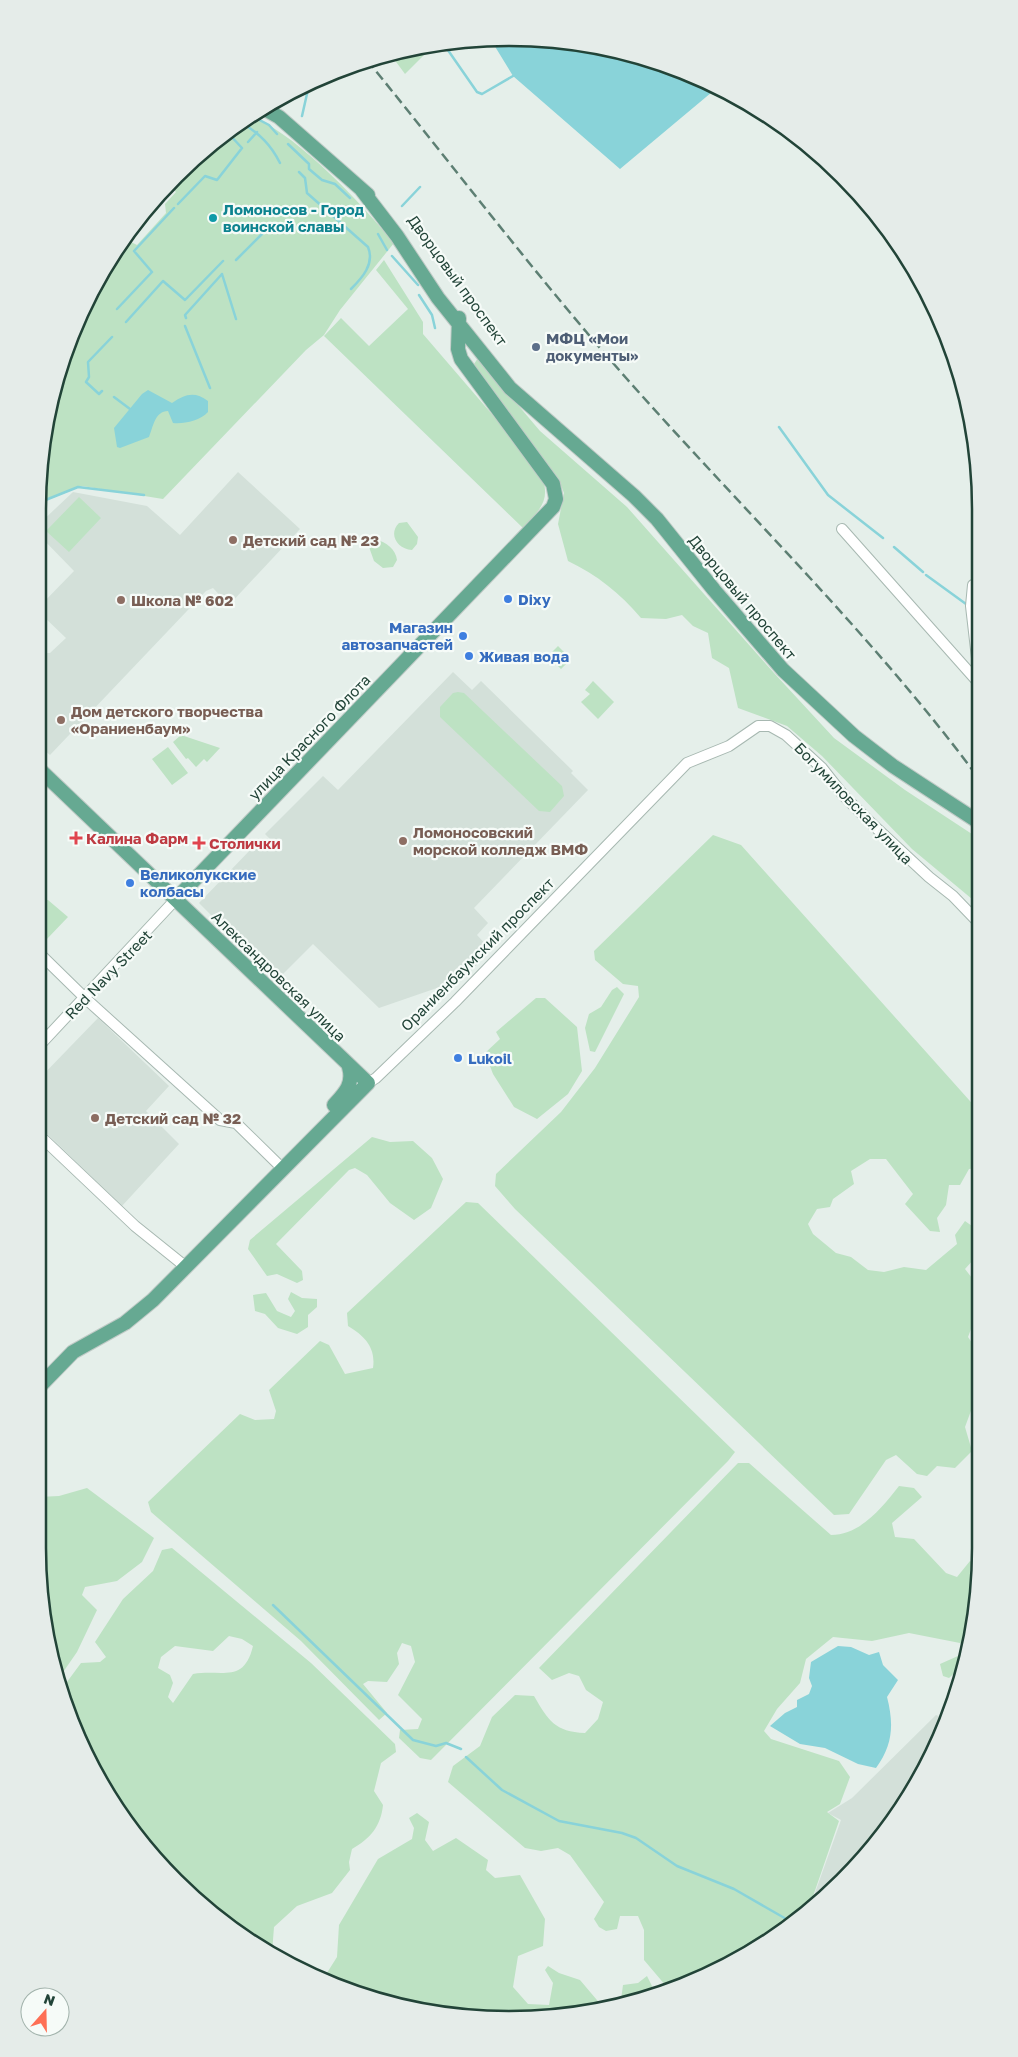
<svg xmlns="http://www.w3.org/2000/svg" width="1018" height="2057" font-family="'Golos Text',sans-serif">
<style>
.built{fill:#d3e0d9}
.green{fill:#bde2c3;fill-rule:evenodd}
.water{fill:#89d3d9}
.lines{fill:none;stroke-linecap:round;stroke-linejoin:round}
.stream{stroke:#89d3d9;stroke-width:2.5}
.minor-casing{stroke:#a7b8b1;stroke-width:12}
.major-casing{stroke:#c1cbc7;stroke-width:16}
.minor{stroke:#fff;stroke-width:10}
.major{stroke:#66a992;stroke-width:14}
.rail{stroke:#5d7f73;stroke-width:2.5;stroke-dasharray:10 5;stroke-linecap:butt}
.culture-dot{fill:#0f9aa8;stroke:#f6fbf8;stroke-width:2}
.service-dot{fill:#5c6f8a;stroke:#f6fbf8;stroke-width:2}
.education-dot{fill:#8d6e63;stroke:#f6fbf8;stroke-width:2}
.shop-dot{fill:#3f7fe0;stroke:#f6fbf8;stroke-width:2}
.health-dot{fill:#e0444e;stroke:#f6fbf8;stroke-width:2}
.labels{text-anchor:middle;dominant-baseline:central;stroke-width:4.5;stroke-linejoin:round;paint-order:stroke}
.culture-label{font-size:15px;font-weight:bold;fill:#0d838f;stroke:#f6fbf8;text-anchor:start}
.street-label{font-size:15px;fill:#224438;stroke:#f6fbf8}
.service-label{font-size:15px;font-weight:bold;fill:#4e5e75;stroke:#f6fbf8;text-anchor:start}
.education-label{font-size:15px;font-weight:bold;fill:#785e54;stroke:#f6fbf8;text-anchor:start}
.shop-label{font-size:15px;font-weight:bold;fill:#366cbe;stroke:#f6fbf8;text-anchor:start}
.health-label{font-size:15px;font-weight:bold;fill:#be3a42;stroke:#f6fbf8;text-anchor:start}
.rim{fill:none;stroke:#224438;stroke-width:2.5}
</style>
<rect width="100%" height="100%" fill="#e5efea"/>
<path class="built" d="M238,472L300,529L229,605L213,588L206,591L50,755L38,745V653H50L66,638L43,616L38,608L74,571L38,534V525L73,492L147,506L180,535Z
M453,672L472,690L481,681L573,771L571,773L588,790L474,908L488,923L477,935L491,950L463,979L379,1008L313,944L278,979L219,922L221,920L216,915L213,917L199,903L254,846L259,850L270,839L265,834L323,776L338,790Z
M98,1018L169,1086L146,1111L179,1144L122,1206L38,1125V1080Z
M936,1715L946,1719L932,1756L843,1881L811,1904L841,1820L828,1813L852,1798Z"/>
<path class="green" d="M435,44L405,74L391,55Z
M252,116C302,139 359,201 394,243L340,310L324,335L306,350L163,499L82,486L38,504V478L53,387L86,301L106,268L131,242L137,245L166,213L165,204L176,192L169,186L198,155Z
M384,260L423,322V334L539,469C552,498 543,507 523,528L324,336L341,318L369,346L408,309L376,270Z
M478,358L540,431L627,507L774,673L834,738L905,790L978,838V904L912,849L822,756L787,726L738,708L729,668L712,658L708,633L693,626L682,615L666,619L641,618C620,593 597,575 568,561L558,524L564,493L558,478L487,386L474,364Z
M79,497L101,518L69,552L46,531Z
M407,522L418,537L417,544L412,550C397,549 388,534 399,523Z
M376,540C386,541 396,550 397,560L393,567L383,568L374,561L369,547Z
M558,646L571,659L561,669L548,656Z
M593,681L614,702L598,719L581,702L590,694L585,690Z
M458,692L464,693L562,786L564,796L550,812L539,811L440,717V707L453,693Z
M181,735L220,748L207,762L204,759L196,767L188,758L186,759L173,742Z
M168,747L188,773L172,785L152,759Z
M713,835L741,845L978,1110V1168L969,1169L960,1185H949L946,1205L937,1218L940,1232L930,1231L905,1204L913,1194L886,1159H870L851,1171L854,1184L833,1199L830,1207L817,1209L808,1224L813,1234L836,1253L851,1257L868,1270L884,1272L904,1267L926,1270L957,1244L955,1235L965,1221L979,1231V1260L974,1259L965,1269L979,1287V1308L968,1337L979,1353V1389L965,1427L972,1451L955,1468L937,1466L927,1476L917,1474L896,1455L886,1460L849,1514L834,1515L515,1209L495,1186L496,1174L561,1112L595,1068L639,997L638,986L623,984L595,960L594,951Z
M41,899L48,900L68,917L46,940L38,933V900Z
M617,987L624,994L595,1052L590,1051L585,1028L589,1014L601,1007L612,990Z
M536,998H545L577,1027L582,1071L568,1094L537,1119L514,1107L493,1074L485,1053L500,1039L496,1032Z
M372,1137L390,1142L413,1141L432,1158L443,1179L431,1208L414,1220L390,1203L367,1175L355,1168L349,1170L276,1244L302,1271L303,1280L297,1283L277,1274L267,1276L248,1249L250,1240Z
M466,1202L478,1203L735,1452L728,1461L431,1760L420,1758L399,1738L400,1730L418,1729L422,1719L398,1695L415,1662L411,1646L402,1643L397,1653L399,1664L387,1682L368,1681L363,1684L387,1713L379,1720L301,1641L151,1512L148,1502L240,1414L255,1420L274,1419L276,1411L269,1390L320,1341L329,1345L345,1374L373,1368C376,1348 365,1336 348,1326L347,1313Z
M291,1292L302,1298L317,1299V1307L308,1315V1327L297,1334L278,1328L265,1314L255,1311L253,1295L266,1293L277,1311L291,1317L295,1311L288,1299Z
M738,1463H749L831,1535C860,1535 882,1508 899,1486L914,1488L922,1497L892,1523L895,1537L914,1539L946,1573L957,1577L970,1561L979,1567L980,1579L968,1650L960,1643L909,1633L872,1641L833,1637L806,1659L800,1683L777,1709L764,1731L771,1739L839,1761L850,1777L840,1804L827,1812L839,1821L810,1905L718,1971L666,1986L644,1960V1930L638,1916H620L617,1929L606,1931L599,1927L594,1919L604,1902L570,1855L558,1848L541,1851L525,1848L448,1782L453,1766L480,1746L492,1717L515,1695L534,1696C548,1720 555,1732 585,1733L598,1719L603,1702L586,1690L579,1676L569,1673L552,1680L539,1668Z
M87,1488L154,1538L142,1562L117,1581L85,1587L82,1595L97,1610L77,1652L59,1678L38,1548V1497L59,1496Z
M172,1548L311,1663L395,1744L396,1752L381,1763L374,1791L383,1805C381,1826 370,1839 352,1849L349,1862L350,1870L332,1893L297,1906L274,1927L272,1953L270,1954L198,1902L135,1835L63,1700L61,1690L81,1663L100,1662L106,1657L95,1642L123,1599L153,1571L162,1550ZM229,1636L242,1639L253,1646C244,1684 222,1669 193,1674L173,1703L168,1697L173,1683L170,1675L158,1668L161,1657L175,1646L213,1651Z
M967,1652L966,1663L949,1678L943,1676L940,1664Z
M417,1813L429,1822L425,1840L433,1851L456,1838L488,1860L486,1870L495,1878L520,1875L545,1919L543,1946L518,1956L513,1987L528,2004L549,2005L553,1983L545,1970L548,1966L559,1973L580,1980L602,2006L570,2015L417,2010L325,1976L337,1957L339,1925L378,1859L412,1839L414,1828L409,1818Z
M647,1976L654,1990L621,2000L623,1985L638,1983Z"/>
<path class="water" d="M540,38L631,53L718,87L620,169L513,76L491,40Z
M148,390L172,403C185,394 195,391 208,401V412C200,421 184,424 173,423L168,411C155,411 153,427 149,437L120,448L117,447L114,428L142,394Z
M838,1646L851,1647L869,1655L879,1652L883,1665L898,1680L887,1697C894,1724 893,1745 876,1768L858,1764L825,1748L800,1744L770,1726L785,1713L797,1707V1700L809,1694L812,1686L809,1678L811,1662Z"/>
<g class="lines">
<path class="stream" d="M443,43L477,92L482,94L513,76
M252,116L269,125L277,134
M302,116L309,85
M242,123C260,134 271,145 280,163
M248,142L257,132
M288,144L309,164V169L322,180L335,184L350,198
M299,172L305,178L307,193L368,247C375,264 362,278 351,289
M178,204L205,176L217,180L242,148L228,133
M402,206L420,187
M378,234L387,250
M392,256L418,285
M236,260L262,234
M222,274L236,319
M419,295L432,315L435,328
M117,309L152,272L134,251L174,208
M186,318L185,315L222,274
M126,322L163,281L185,300L223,261
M185,326L210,388
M102,391L99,394L86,382L89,377L88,362L112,337
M114,397L130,409
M779,427L828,495L883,538
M38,503L78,487L144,495
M894,547L923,572
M926,575L966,604
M273,1605L413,1740L436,1746L446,1743L461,1749
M466,1757L502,1790L559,1821L622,1833L636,1838L677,1866L734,1889L788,1920"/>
<g class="minor-casing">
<path id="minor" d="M842,529L977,681
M973,585L971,606L977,658
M38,952L85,998L220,1120L236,1123L283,1169
M38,1047L176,899
M362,1082L368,1083L376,1078L455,1002L687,763L729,746L758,726H770L786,735L822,768L844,796L872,824L929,877L953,896L978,922
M38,1134L135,1226L186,1267"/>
</g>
<g class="major-casing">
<path id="major" d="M263,108L279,117L368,195
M361,189L397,236L438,298L510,388L634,496L657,519L714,590L783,670L854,736L893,766L977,821
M176,899L553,507L556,499L553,484L461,359L458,349L459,318
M334,1105C345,1093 354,1084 349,1067
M38,1388L73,1352L125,1323L153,1300L368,1083L38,768"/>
</g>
<use href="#minor" class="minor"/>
<use href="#major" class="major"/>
<path class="rail" d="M367,60C454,167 536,276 627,379C744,511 872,635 977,776"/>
</g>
<circle class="culture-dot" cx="213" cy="218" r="5"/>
<circle class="service-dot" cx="536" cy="347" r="5"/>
<g class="education-dot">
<circle cx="233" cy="540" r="5"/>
<circle cx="121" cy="600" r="5"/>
<circle cx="61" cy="720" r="5"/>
<circle cx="403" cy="841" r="5"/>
<circle cx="95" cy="1118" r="5"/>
</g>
<g class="shop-dot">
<circle cx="508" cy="599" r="5"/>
<circle cx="463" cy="636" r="5"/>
<circle cx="469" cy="656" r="5"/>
<circle cx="130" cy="883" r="5"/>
<circle cx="458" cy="1058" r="5"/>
</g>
<g class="health-dot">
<path d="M73.5 830.5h5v5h5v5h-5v5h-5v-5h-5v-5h5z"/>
<path d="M196.5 835.5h5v5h5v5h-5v5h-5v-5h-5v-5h5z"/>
</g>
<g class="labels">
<g class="culture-label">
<text x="223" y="209">Ломоносов - Город<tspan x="223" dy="17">воинской славы</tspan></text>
</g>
<g class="street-label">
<text transform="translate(458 280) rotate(54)">Дворцовый проспект</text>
<text transform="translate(743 597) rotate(50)">Дворцовый проспект</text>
<text transform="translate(309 737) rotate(-46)">улица Красного Флота</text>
<text transform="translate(854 803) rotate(46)">Богумиловская улица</text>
<text transform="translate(477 954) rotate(-45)">Ораниенбаумский проспект</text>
<text transform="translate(108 974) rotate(-46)">Red Navy Street</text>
<text transform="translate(279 976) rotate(44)">Александровская улица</text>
</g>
<g class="service-label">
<text x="546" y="338">МФЦ «Мои<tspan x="546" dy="17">документы»</tspan></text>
</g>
<g class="education-label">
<text x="243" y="540">Детский сад № 23</text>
<text x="131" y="600">Школа № 602</text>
<text x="71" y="711">Дом детского творчества<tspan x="71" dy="17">«Ораниенбаум»</tspan></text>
<text x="413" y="832">Ломоносовский<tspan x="413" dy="17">морской колледж ВМФ</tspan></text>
<text x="105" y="1118">Детский сад № 32</text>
</g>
<g class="shop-label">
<text x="518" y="599">Dixy</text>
<text x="453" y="627" text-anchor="end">Магазин<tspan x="453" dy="17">автозапчастей</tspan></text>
<text x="479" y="656">Живая вода</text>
<text x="140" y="874">Великолукские<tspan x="140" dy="17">колбасы</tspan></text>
<text x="468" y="1058">Lukoil</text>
</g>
<g class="health-label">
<text x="86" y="838">Калина Фарм</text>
<text x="209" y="843">Столички</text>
</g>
</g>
<path d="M0 0H1018V2057H0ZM509 46H509A463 463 0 0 1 972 509V1548A463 463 0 0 1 509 2011H509A463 463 0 0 1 46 1548V509A463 463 0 0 1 509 46Z" fill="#e5ece9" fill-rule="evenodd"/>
<path class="rim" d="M509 46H509A463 463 0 0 1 972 509V1548A463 463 0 0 1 509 2011H509A463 463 0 0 1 46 1548V509A463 463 0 0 1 509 46Z"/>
<g transform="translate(45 2012) rotate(20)"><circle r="24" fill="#f6fbf8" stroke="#a1b2ab"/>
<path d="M0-4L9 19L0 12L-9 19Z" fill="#fe6f55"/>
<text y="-8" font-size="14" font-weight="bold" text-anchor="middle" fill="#224438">N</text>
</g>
</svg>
